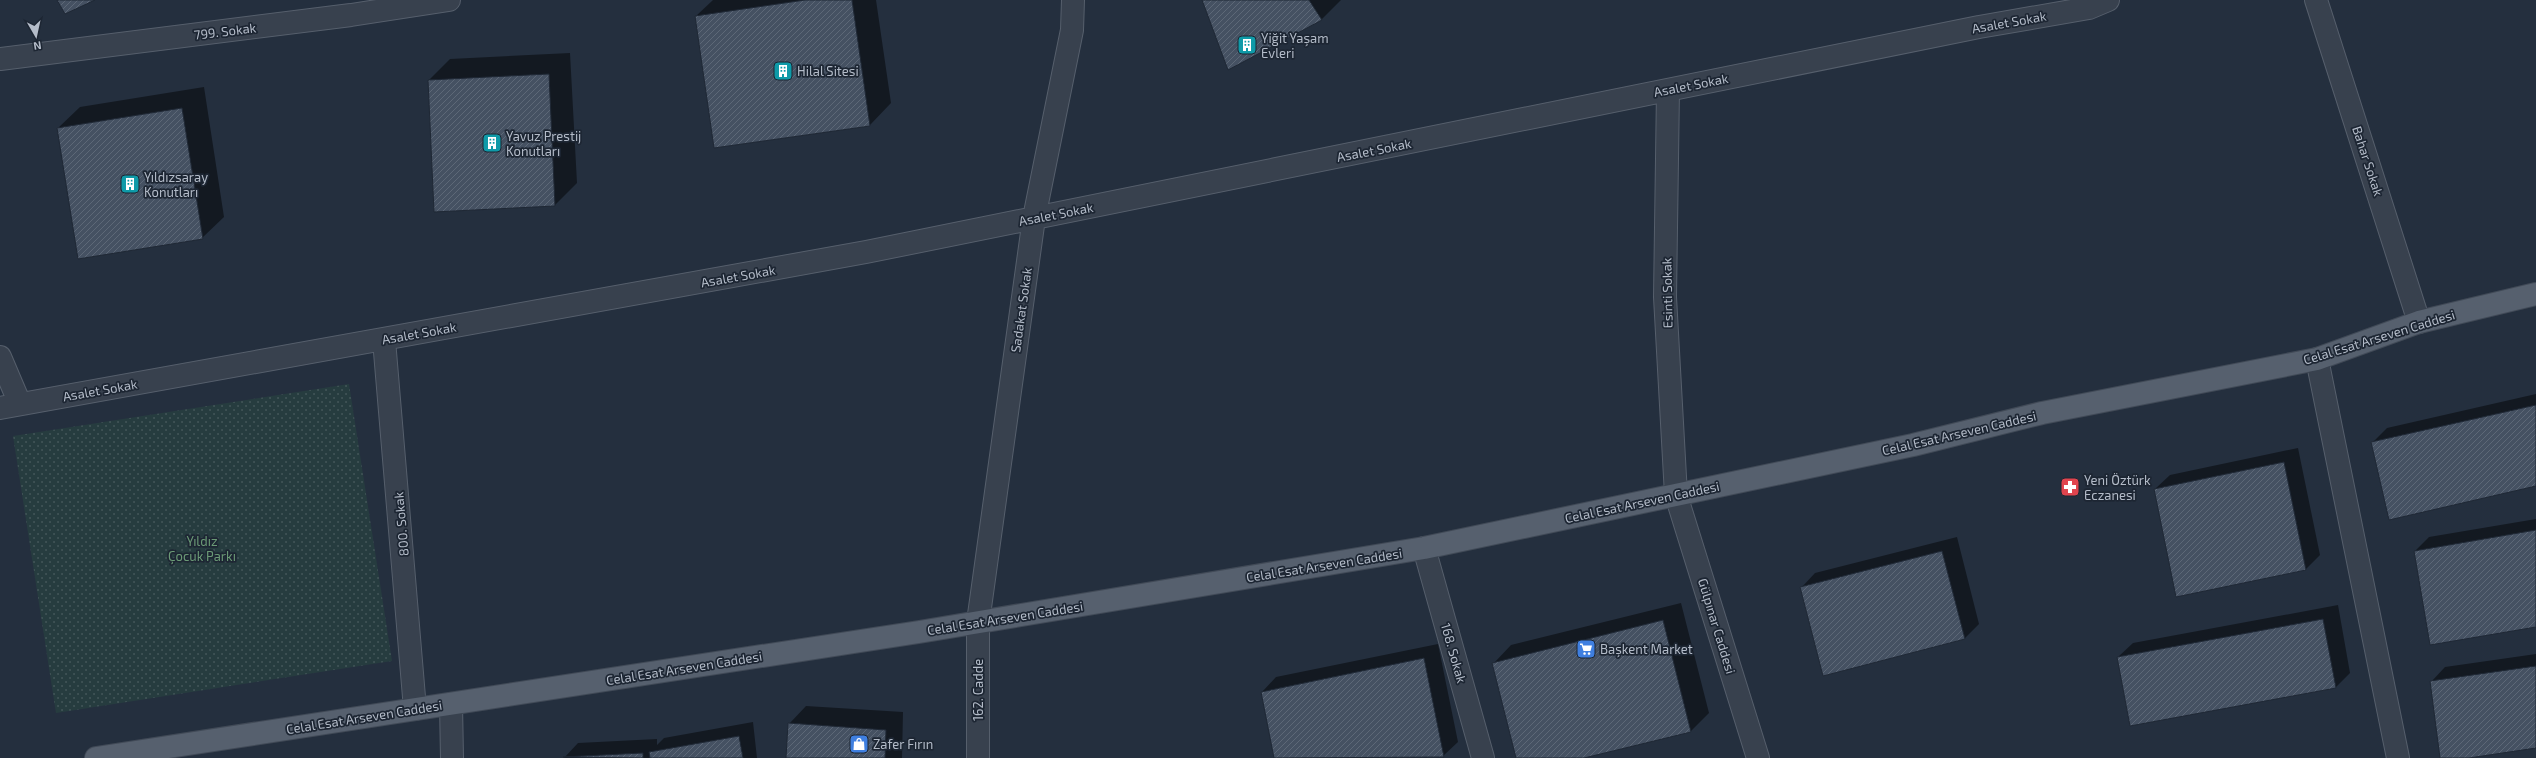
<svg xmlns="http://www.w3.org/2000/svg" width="2536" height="758" font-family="'Exo 2',sans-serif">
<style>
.park{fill:url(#park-dots)}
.shadow{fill:#0007}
.building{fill:url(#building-hatch);stroke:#1f2835}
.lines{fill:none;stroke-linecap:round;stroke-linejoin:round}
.minor-casing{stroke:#565f6c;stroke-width:24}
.major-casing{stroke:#414a57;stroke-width:24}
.minor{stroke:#38414e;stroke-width:22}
.major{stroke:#56606e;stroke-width:22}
.labels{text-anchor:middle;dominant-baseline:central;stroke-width:3.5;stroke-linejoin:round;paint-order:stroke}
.street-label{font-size:13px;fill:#b4bcc9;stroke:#1d2633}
.poi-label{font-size:13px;fill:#b4bcc9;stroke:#1d2633;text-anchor:start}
.park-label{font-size:13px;fill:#6b9a76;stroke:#1d2633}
</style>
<defs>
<pattern id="park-dots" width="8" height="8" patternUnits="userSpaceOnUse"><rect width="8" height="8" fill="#263c3f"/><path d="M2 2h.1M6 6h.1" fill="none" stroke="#435659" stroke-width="1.8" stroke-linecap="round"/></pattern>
<pattern id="building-hatch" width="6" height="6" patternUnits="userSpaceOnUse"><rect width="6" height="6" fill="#455162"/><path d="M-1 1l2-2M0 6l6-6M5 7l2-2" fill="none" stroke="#5d6877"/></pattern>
</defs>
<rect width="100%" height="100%" fill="#242f3e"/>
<path class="park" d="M349,384L392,661L56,713L13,436Z"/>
<path class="shadow" d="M713,0H876L891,103L870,125L696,16Z
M1203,0H1341L1322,19L1228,68Z
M570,53L577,183L555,205L435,211L429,80L450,59Z
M204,87L224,217L202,238L58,128L80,107Z
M2536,394V485L2372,443L2387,428Z
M2298,448L2320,555L2306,569L2155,489L2170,475Z
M2536,519V626L2415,551L2429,537Z
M1957,537L1979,624L1965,638L1823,675L1801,588L1815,573Z
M1681,603L1709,713L1691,731L1580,758H1517L1494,663L1511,645Z
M2338,605L2350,673L2336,687L2118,657L2133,643Z
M1438,644L1458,742L1443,756L1275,758L1262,692L1276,677Z
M2536,654V747L2461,758H2441L2431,682L2445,667Z
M806,706L903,712L902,758H787L789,724Z
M753,722L757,758H564L578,743L657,739V745L664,738Z"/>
<path class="building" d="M57,0H95L65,14Z
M805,0H852L870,126L714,148L695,16Z
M1202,0H1309L1322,20L1228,70Z
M549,74L555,206L434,212L428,80Z
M182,108L203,239L78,259L57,128Z
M2536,405V486L2389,520L2371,442Z
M2284,462L2306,570L2176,597L2154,489Z
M2536,530V627L2430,645L2414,551Z
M1942,551L1965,639L1823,676L1800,587Z
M2323,619L2336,688L2130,726L2117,657Z
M1663,620L1691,732L1584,758H1516L1492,663Z
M1424,658L1444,757L1274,758L1261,692Z
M2536,666V748L2469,758H2440L2430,681Z
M788,723L886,730L885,758H786Z
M739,736L743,758H650L649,752Z
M643,753V758L563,757Z"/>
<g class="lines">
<g class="minor-casing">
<path id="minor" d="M2316,0L2419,322
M0,59L351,15L449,0
M1668,90L1665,297L1676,495L1758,758
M384,340L415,709
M0,357L20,404
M2317,359L2398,758
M0,408L866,252L1979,27L2089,8L2108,0
M1424,548L1483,758
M451,704L452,758
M978,758V622L1034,218L1072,30L1073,0"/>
</g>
<g class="major-casing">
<path id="major" d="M96,758L919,632L1424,548L1913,445L2042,413L2317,359L2419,322L2536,294"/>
</g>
<use href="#minor" class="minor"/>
<use href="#major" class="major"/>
</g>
<defs>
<g id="building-square" transform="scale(1)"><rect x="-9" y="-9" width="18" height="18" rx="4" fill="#0f9aa8" stroke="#1d2633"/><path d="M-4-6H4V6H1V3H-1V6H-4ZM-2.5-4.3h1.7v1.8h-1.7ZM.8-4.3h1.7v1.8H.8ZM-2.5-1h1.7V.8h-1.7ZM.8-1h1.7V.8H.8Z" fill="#fff"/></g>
<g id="pharmacy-square" transform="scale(1)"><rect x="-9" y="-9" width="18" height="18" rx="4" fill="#e0444e" stroke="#1d2633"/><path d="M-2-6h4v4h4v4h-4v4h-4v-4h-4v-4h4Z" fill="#fff"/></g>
<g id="supermarket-square" transform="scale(1)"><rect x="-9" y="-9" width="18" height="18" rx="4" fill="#3f7fe0" stroke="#1d2633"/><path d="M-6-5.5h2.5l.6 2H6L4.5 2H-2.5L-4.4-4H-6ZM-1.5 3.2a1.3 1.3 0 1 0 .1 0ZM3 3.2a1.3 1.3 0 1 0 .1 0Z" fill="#fff"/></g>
<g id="shop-square" transform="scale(1)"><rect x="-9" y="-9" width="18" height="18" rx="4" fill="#3f7fe0" stroke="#1d2633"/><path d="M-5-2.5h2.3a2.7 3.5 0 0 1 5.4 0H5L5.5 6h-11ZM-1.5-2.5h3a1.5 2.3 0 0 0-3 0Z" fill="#fff"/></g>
</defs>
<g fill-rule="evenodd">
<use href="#building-square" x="1247" y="45"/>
<use href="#building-square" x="783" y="71"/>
<use href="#building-square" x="492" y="143"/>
<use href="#building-square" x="130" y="184"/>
<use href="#pharmacy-square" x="2070" y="487"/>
<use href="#supermarket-square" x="1586" y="649"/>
<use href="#shop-square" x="859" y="744"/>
</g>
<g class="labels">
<g class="street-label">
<text transform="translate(2009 22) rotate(-10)">Asalet Sokak</text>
<text transform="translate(225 31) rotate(-7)">799. Sokak</text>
<text transform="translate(1691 85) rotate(-11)">Asalet Sokak</text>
<text transform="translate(1374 150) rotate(-11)">Asalet Sokak</text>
<text transform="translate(2368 161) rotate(72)">Bahar Sokak</text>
<text transform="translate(1056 214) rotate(-11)">Asalet Sokak</text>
<text transform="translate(738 276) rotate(-10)">Asalet Sokak</text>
<text transform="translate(1667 293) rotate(-91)">Esinti Sokak</text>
<text transform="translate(1021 310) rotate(-82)">Sadakat Sokak</text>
<text transform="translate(419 333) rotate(-10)">Asalet Sokak</text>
<text transform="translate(2379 337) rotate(-17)">Celal Esat Arseven Caddesi</text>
<text transform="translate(100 390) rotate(-10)">Asalet Sokak</text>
<text transform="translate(1959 433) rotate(-13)">Celal Esat Arseven Caddesi</text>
<text transform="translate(1642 502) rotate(-12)">Celal Esat Arseven Caddesi</text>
<text transform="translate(401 524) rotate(-95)">800. Sokak</text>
<text transform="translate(1324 565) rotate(-9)">Celal Esat Arseven Caddesi</text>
<text transform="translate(1005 618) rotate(-9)">Celal Esat Arseven Caddesi</text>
<text transform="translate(1717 626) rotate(73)">Gülpınar Caddesi</text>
<text transform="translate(1454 653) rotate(74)">168. Sokak</text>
<text transform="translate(684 668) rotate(-9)">Celal Esat Arseven Caddesi</text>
<text transform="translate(978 690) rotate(-90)">162. Cadde</text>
<text transform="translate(364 717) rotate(-9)">Celal Esat Arseven Caddesi</text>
</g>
<g class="poi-label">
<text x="1261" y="38">Yiğit Yaşam<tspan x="1261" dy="15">Evleri</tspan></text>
<text x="797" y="71">Hilal Sitesi</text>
<text x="506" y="136">Yavuz Prestij<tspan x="506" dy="15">Konutları</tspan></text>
<text x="144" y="177">Yıldızsaray<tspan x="144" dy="15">Konutları</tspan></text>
<text x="2084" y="480">Yeni Öztürk<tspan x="2084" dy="15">Eczanesi</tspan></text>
<text x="1600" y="649">Başkent Market</text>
<text x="873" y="744">Zafer Fırın</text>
</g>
<g class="park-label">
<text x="202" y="541">Yıldız<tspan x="202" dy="15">Çocuk Parkı</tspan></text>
</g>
</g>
<g transform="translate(36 36) rotate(171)" stroke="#1d2633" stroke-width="3" paint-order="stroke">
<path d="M0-3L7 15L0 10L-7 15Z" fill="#b4bcc9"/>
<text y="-6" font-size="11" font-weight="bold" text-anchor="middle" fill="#b4bcc9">N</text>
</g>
</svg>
